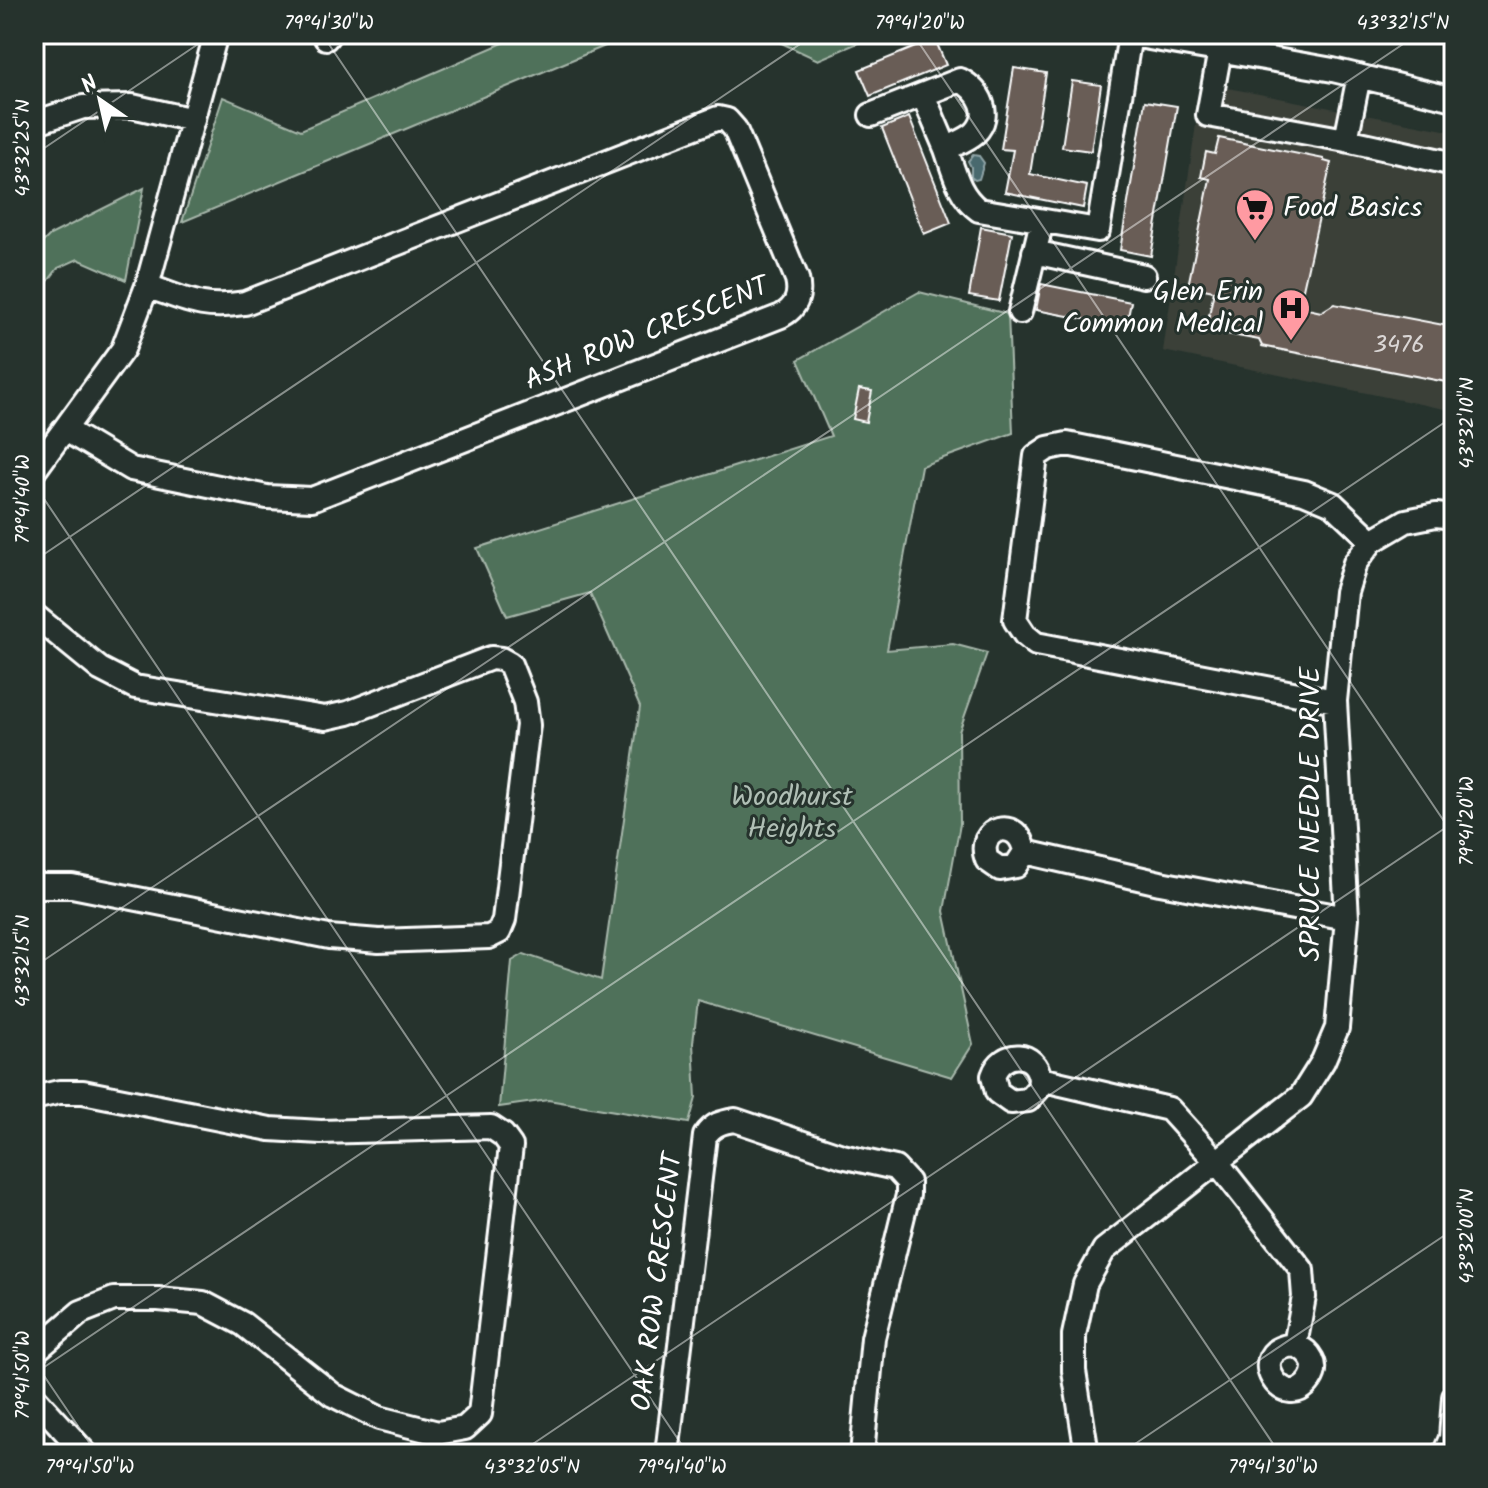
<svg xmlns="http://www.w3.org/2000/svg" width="1488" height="1488" font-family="Kalam,sans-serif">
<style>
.built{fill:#3a4039}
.green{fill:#50715a;stroke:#a8b8ac;stroke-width:2}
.water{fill:#48696e;stroke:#91a5a8;stroke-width:2}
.building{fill:#695d56;stroke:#fff;stroke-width:2}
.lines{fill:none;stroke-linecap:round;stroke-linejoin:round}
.minor-casing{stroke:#fff;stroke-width:28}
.minor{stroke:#26332d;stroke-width:22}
.ticks{fill:none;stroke:#fff;stroke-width:2;stroke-opacity:0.45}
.labels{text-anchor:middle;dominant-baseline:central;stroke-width:6;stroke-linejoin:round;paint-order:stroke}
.number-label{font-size:24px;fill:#dad6d5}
.poi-label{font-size:28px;fill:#fff;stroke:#26332d;text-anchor:start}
.street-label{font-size:28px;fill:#fff;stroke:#26332d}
.park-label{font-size:28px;fill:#b0bfb5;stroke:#26332d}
.neatline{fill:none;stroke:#fff;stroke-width:3}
.ticks-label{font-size:20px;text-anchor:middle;fill:#fff}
</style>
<rect width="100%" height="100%" fill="#26332d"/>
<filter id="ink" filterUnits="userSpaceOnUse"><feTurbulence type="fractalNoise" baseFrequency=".0125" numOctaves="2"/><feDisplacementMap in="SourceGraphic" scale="16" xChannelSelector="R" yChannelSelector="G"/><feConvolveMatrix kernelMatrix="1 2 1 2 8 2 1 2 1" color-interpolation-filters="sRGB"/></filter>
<g filter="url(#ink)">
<path class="built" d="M1202,83L1454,132V411L1163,351Z"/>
<path class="green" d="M524,34H634L182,222L223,97L301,130Z
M762,34H879L818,60Z
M144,188L126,280L78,259L58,268L34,300V251L50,235Z
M919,292L1008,314L1013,433L921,466L887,650L953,644L987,653L959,732L960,824L944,911L973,1044L952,1077L698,1001L693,1043L696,1098L689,1123L548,1100L499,1107L512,961L524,954L601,980L640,707L590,593L507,616L477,548L831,436L798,360Z"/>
<path class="water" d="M973,155L979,156L984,163L979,179L975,180L971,177V167L968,161Z"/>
<path class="building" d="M935,39L946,65L870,96L859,70Z
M1014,68L1046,73L1030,174L1087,186L1083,208L1005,192L1013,150L1001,149Z
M1072,81L1101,85L1091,151L1062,147Z
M1145,101L1177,106L1151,256L1120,250Z
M909,117L951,223L924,234L882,128Z
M1219,138L1324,159V161L1331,163L1299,307L1321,312L1334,304L1454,327L1446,382L1262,346L1259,340L1221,333L1223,323L1208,320L1214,291L1188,286L1210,179L1201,177L1206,152L1215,154Z
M981,227L1012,233L999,301L969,296Z
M1041,284L1131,302L1126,327L1036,310Z
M859,389L872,391L866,422L853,419Z"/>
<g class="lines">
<g class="minor-casing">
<path id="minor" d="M1126,34L1333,70L1454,99
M1223,34L1208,115L1346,140L1359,76
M326,38L329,34
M923,95L946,149
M871,115L960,80C979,90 994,114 975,133C967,140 955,144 946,149C954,172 959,196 979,210L1098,230L1130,35
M34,123L83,107L132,106L193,120
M1346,140L1454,164
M1034,252L1144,276
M1020,312L1042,221
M66,430L131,469L267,497L312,499L781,316C796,308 801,296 797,279L735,129L727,120L718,118L245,303C202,310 187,300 147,286
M34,471L123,349L147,286L216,34
M34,615L100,669L135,687L325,718L348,713L491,658L501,659L510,664L525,702L528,725L504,920L499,932L489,937L379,941L329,937L72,886H34
M1335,701L1036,644L1025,635L1015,620L1036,456L1048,448L1067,444L1304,492L1333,504L1372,541
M1025,852L1016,866L1000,869L987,860C974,827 1020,815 1025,852L1160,883L1347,918
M1040,1079L1039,1088L1028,1100L1011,1102L997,1092L993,1076C1002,1049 1036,1050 1040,1079L1169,1109L1216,1161L1302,1270L1304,1297L1295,1345C1310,1351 1320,1365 1310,1380C1285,1417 1240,1349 1295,1345
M34,1098L59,1092H83L270,1129L321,1132L491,1127L503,1135L511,1146L480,1414L465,1428L438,1433L379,1418L333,1395L243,1324L203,1303L158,1299H114L81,1312L34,1352
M34,1397L86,1454
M667,1454L705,1136C713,1124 722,1122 735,1120L842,1156L895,1168L908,1182V1195L873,1338L862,1454
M1087,1454L1074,1371V1335L1085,1284L1104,1250L1301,1096L1323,1061L1337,1028L1347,918L1335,701L1346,592L1355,563L1372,541L1406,521L1436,515L1454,517
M1444,1454L1451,1438L1454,1397"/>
</g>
<use href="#minor" class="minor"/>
</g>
</g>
<path class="ticks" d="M322,34L1280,1454M913,34L1454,836M34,155L213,34M34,484L688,1454M34,561L815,34M34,967L1418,34M34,1361L97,1454M34,1374L1454,416M518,1454L1454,822M1120,1454L1454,1229"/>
<defs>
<g id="supermarket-pin" transform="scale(2)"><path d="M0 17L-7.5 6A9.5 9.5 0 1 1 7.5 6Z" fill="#ff9aa2" stroke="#26332d"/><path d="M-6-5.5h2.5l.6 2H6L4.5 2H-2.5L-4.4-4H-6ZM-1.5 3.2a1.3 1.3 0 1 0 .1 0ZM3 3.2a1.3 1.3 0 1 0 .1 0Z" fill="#111"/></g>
<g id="hospital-pin" transform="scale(2)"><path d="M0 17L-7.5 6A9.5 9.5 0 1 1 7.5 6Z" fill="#ff9aa2" stroke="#26332d"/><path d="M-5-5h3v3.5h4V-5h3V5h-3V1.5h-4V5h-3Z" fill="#111"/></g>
</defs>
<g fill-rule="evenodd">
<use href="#supermarket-pin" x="1255" y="208"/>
<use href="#hospital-pin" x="1291" y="308"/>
</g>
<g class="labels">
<g class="number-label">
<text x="1399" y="345">3476</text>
</g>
<g class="poi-label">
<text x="1283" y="208">Food Basics</text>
<text x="1263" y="292" text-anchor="end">Glen Erin<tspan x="1263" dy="32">Common Medical</tspan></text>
</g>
<g class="street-label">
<text transform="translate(647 334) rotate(-22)">ASH ROW CRESCENT</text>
<text transform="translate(1311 814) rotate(-90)">SPRUCE NEEDLE DRIVE</text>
<text transform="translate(658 1282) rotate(-83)">OAK ROW CRESCENT</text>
</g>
<g class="park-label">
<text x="792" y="797">Woodhurst<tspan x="792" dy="32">Heights</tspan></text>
</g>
</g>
<rect width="1488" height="1488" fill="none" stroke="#26332d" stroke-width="88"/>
<g transform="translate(100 100) rotate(326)" stroke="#26332d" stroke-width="6" paint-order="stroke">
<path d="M0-6L14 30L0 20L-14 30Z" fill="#ffffff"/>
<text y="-12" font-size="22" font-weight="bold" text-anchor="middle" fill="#ffffff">N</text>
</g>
<rect x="44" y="44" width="1400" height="1400" class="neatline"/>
<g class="ticks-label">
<text x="329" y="29">79°41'30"W</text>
<text x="920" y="29">79°41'20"W</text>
<text x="1403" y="29">43°32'15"N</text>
<text transform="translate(22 148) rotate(-90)" y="7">43°32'25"N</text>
<text transform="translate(1466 423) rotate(-90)" y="7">43°32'10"N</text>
<text transform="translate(22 499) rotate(-90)" y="7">79°41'40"W</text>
<text transform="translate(1466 821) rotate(-90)" y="7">79°41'20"W</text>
<text transform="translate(22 961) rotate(-90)" y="7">43°32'15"N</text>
<text transform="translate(1466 1236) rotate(-90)" y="7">43°32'00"N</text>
<text transform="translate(22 1375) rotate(-90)" y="7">79°41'50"W</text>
<text x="90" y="1473">79°41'50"W</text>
<text x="532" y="1473">43°32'05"N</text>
<text x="682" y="1473">79°41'40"W</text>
<text x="1273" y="1473">79°41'30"W</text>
</g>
</svg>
